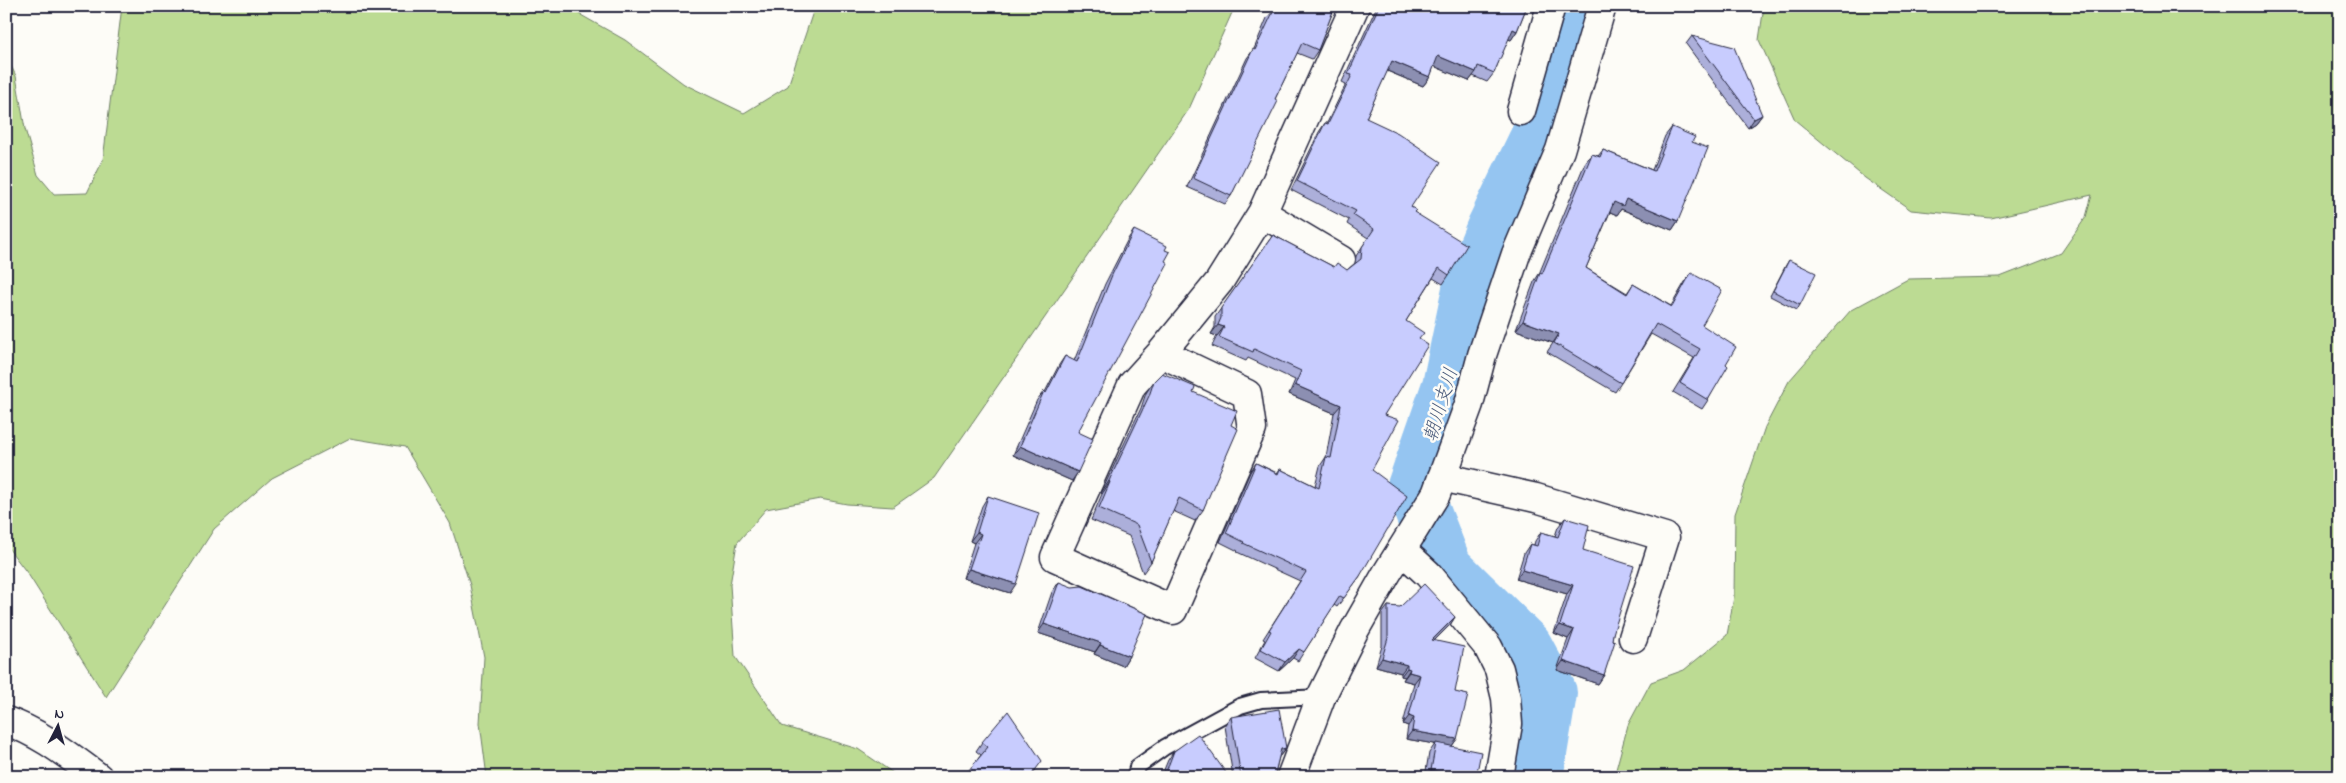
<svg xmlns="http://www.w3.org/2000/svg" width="2346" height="783" font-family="'Indie Flower','Klee One',sans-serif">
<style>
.green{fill:#bcdb93;stroke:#6f7e67}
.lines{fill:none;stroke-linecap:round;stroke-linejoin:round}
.river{stroke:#95c5f1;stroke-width:56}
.service-casing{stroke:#22223b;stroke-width:18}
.minor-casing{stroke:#22223b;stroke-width:31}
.service{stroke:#fdfcf7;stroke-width:14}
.minor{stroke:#fdfcf7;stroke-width:28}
.wall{fill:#acafda;stroke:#22223b}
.shaded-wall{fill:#8c8fb2;stroke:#22223b}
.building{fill:#c8ccfe;stroke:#22223b}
.labels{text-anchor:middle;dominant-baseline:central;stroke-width:5;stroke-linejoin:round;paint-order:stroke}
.water-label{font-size:19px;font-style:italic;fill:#4a5b7b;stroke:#fdfcf7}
</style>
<rect width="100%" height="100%" fill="#fdfcf7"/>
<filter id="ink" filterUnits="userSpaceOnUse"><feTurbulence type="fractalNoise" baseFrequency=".02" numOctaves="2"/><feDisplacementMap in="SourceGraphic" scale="10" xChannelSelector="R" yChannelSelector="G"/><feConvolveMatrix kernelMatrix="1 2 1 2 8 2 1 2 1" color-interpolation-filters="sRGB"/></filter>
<g filter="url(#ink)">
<path class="green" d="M122,6H565L625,40L684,84L744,113L788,86L815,6H1235L1189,109L934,478L893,507L847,504L820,499L766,509L737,543L730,585L735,656L782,726L858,749L899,777H487L480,723L484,657L470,585L450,523L405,447L350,438L272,478L214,529L106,697L28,574L6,545V56L16,76L25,129L38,175L54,194L87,193L103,160Z
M1764,6H2340V704C2336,729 2340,751 2340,777H1614L1628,725L1651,682L1684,670L1727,635L1734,597L1735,514L1765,427L1789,381L1851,310L1908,279L2000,277L2061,253L2086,217L2092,195L1991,218L1911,210L1865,178L1795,120L1759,40Z"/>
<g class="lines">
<path class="river" d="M1535,777L1549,693L1525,648L1445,569L1414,490L1450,386L1471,285L1494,229L1546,121L1577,6"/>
<g class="service-casing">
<path id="service" d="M1135,777L1137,767L1165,747L1240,706L1261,700L1321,697"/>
</g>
<g class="minor-casing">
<path id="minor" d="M1521,111L1551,6
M1262,213L1341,260
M1161,353L1247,394L1252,429L1173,610L1055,557L1132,385L1161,353L1219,282L1262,213L1355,6
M1442,477L1536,498L1665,537L1633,638
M1402,550L1428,574L1488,647L1499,669L1506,698L1508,724L1499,777
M6,721C41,733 69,756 98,777
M1291,777L1321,697L1354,631L1387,573L1436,494L1469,404L1482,355L1516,254L1560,150L1602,6"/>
</g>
<use href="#service" class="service"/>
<use href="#minor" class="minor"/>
</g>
<path class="wall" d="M1276,6H1335L1318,50L1312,59L1297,53L1275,99L1231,196L1225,204L1187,187L1247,58L1254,49L1267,18L1274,10Z
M1377,6H1527L1517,31L1511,40L1508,39L1494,73L1487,82L1473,76L1469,81L1434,66L1430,77L1423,86L1387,71L1366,118L1411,207L1414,212L1449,275L1443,284L1433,278L1406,321L1419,339L1384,415L1372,470L1360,576L1337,607L1334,605L1298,661L1293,658L1279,671L1255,658L1265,640L1263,639L1300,581L1237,552L1238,551L1220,542L1250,472L1256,463L1277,473L1280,469L1315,486L1320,466L1326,457L1334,413L1289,394L1295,380L1248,358L1246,361L1212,346L1217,336L1211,334L1215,327V317L1273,235L1334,267L1347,270L1355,263L1356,256L1368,238L1347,224L1349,220L1291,190L1319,132L1325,123H1327L1346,84L1342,82Z
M1692,36L1762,115L1756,123L1748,128L1686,44Z
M1672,127L1692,142L1678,221L1672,230L1621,209L1617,215L1610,212L1586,268L1627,293L1633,284L1671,306L1685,282L1691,273L1702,325L1726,364L1708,400L1702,409L1673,392L1694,358L1651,334L1621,383L1615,392L1547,352L1553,343L1516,330L1534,282L1539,274L1585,163L1592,154L1598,156L1603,150L1652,170L1665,136Z
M1134,230L1078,432V472L1072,481L1013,455L1037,400L1044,391L1045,392L1059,365L1065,356L1074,361L1105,284L1128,239Z
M1789,260L1800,305L1797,310L1770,296L1786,265Z
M1154,381L1193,392L1231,425L1203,510L1195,521L1173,511L1151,562L1143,573L1129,536L1091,520L1102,494L1101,493L1141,408L1146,393Z
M988,496L1010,593L963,578L974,543L970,541L982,506Z
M1565,518L1583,550L1613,634L1604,675L1598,684L1557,670L1568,639L1554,633L1567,594L1516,579L1524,553L1530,544L1534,545L1535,541L1541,532L1555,536L1558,527Z
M1059,582L1129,656L1123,666L1094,654L1095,652L1038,633L1052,592Z
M1388,606L1455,617L1450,625L1434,640L1455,692L1457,739L1452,746L1476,777H1425L1429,753L1435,744L1406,739L1408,726L1403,724L1414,683L1403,680L1405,677L1401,676V673L1376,666L1382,646V614Z
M1231,717L1286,748L1279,757L1274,777H1233L1225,726Z
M982,742L1036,770L1031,777H964L981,755L976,751Z
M1174,751L1229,777H1161L1168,760Z"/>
<path class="shaded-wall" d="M1513,29L1517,31L1511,40L1506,38Z
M1438,56L1476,72L1469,81L1431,65Z
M1392,61L1430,77L1423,86L1385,70Z
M1762,115L1756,123L1748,128L1754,119Z
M1626,199L1678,221L1672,230L1621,209L1617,215L1608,211L1614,202Z
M1523,321L1559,334L1553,343L1516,330Z
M1218,325L1224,327L1217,336L1211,334Z
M1295,385L1341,405L1334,413L1289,394Z
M1020,446L1078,472L1072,481L1013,455Z
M1109,481L1110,482L1102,494L1101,493Z
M977,532L981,534L974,543L970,541Z
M969,569L1016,584L1010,593L963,578Z
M1522,570L1573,585L1567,594L1516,579Z
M1455,617L1450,625L1427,648L1432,640Z
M1044,624L1101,643L1095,652L1038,633Z
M1560,625L1574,630L1568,639L1554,633Z
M1100,645L1129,656L1123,666L1094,654Z
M1299,649L1293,658L1279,671L1285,662Z
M1382,658L1407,665L1401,673L1376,666Z
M1563,661L1604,675L1598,684L1557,670Z
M1407,668L1410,669L1405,677L1401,676Z
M1409,672L1420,675L1414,683L1403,680Z
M1409,716L1414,718L1408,726L1403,724Z
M1412,731L1457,739L1451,747L1406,739Z
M1286,748L1279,757L1275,758L1281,749Z
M1431,770L1465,777H1426Z"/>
<path class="building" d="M1278,6H1335L1318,50L1302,43L1275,99L1278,101L1231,196L1193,178L1253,49L1255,50L1274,10L1277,11Z
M1379,6H1527L1517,31L1513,29L1494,73L1478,66L1476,72L1438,56L1430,77L1392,61L1366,118L1398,133L1441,162L1411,207L1416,210L1414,212L1467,245L1449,275L1439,268L1406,321L1424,333L1419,339L1428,345L1384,415L1399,420L1372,470L1407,496L1360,576L1344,598L1340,596L1304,652L1299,649L1285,662L1261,649L1271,631L1269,630L1306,572L1243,543L1244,542L1226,533L1256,463L1278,474L1280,469L1319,488L1326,457L1331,458L1341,405L1295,385L1301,371L1254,349L1253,352L1219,337L1224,327L1218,325L1221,318V308L1273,235L1334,267L1337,263L1347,270L1361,259L1362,247L1374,229L1353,215L1356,211L1297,181L1325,123L1328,124L1352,75L1348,74Z
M1692,36L1734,47L1762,115L1754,119Z
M1672,127L1695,137L1692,142L1708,148L1678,221L1626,199L1623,206L1614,202L1586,268L1627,294L1633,284L1672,307L1691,273L1722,290L1702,325L1736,347L1726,364L1728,366L1708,400L1680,383L1700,349L1656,324L1621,383L1554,343L1559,334L1523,321L1540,273L1542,274L1592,154L1600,157L1603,150L1654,171Z
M1134,230L1167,246L1165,250L1170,252L1165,261L1168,263L1078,432L1093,439L1078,472L1020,446L1044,391L1046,393L1065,356L1077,362L1112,275Z
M1789,260L1816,273L1800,305L1773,291Z
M1162,373L1195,387L1193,392L1237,411L1231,425L1238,429L1203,510L1179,498L1151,562L1137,525L1099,508L1110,482L1109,481L1149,396L1154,381Z
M988,496L1039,513L1016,584L969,569L981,534L977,532Z
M1565,518L1589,525L1583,550L1634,566L1613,634L1612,640L1615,641L1604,675L1563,661L1574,630L1560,625L1573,585L1522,570L1530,544L1537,546L1541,532L1558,537Z
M1059,582L1072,587L1082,586L1147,614L1129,656L1100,645L1101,643L1044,624Z
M1424,584L1455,617L1432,640L1464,647L1455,692L1468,695L1457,739L1412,731L1414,718L1409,716L1420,675L1409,672L1410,669L1407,668V665L1382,658L1388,638V606L1400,607Z
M1279,709L1286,748L1281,749L1274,777H1241L1231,717Z
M1008,711L1042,761L1030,777H1028L1024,773L1021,777H966L964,776L988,747L982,742Z
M1198,734L1229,777H1164L1174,751Z
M1436,743L1481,752L1476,777H1465L1431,770Z"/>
</g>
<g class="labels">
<g class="water-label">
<text transform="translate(1442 405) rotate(-73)">朝川支川</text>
</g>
</g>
<rect width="2346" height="783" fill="none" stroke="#fdfcf7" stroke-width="25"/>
<rect x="12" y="12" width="2321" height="758" fill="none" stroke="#22223b" stroke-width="2" filter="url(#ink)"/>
<g transform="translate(58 726) rotate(6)" stroke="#fdfcf7" stroke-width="4" paint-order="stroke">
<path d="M0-4L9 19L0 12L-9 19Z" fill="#22223b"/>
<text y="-8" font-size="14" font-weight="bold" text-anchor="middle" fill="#22223b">N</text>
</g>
</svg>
